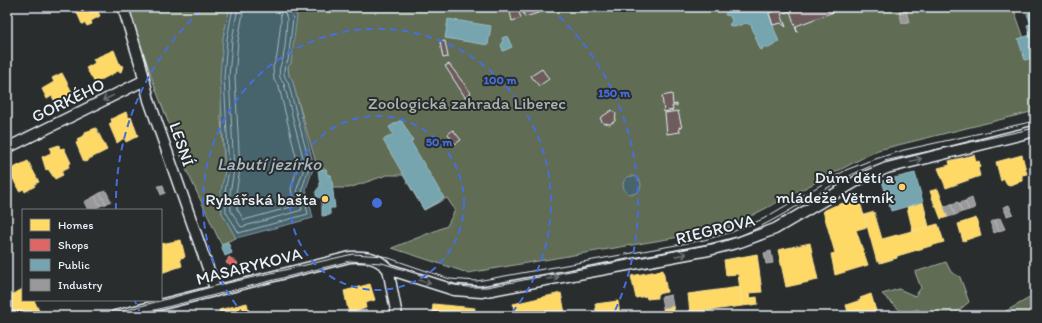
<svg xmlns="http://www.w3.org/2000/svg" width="1042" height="323" font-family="Itim,sans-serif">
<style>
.green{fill:#616c53;stroke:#a4aea6}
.water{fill:#47646c;stroke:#879ca4}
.homes{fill:#ffd966;stroke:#f8e092}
.shops{fill:#e06666;stroke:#e29092}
.public{fill:#76a5af;stroke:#98bcc5}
.industry{fill:#999;stroke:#b1b3b6}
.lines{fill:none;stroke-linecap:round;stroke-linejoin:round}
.shore{stroke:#a8b9c0;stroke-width:1}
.building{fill:#6e5b5b;stroke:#e8f1f8}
.minor-casing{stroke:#e8f1f8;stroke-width:13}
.minor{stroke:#2a2d2e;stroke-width:10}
.tram{stroke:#e8f1f8;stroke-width:1}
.oneway{stroke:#6c7275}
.ring{fill:none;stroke:#466fde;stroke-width:2;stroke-dasharray:7 5}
.poi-dot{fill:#ffd166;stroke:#2a2d2e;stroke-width:1.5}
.labels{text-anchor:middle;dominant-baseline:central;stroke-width:4;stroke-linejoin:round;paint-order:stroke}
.street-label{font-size:17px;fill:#e8f1f8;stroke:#2a2d2e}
.park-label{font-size:17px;fill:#abb5ae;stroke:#2a2d2e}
.poi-label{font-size:17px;fill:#e8f1f8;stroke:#2a2d2e;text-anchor:end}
.water-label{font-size:18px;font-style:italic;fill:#a8b9c0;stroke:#2a2d2e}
.centre{fill:#466fde;stroke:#2a2d2e;stroke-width:2}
.ring-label{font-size:12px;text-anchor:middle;font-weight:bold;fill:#466fde;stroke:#2a2d2e;stroke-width:4;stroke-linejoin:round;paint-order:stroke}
</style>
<rect width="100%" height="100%" fill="#2a2d2e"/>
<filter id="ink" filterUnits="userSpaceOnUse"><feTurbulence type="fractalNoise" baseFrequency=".025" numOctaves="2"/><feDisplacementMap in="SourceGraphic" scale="8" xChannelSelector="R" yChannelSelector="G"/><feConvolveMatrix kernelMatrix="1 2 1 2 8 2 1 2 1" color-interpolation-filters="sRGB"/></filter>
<g filter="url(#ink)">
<path class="green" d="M128,7H230L223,38L221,119L225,171L221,192L222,213L236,238L221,244L186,169L156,90Z
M295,7H1013L1035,69V111L878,150L726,229L468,273L392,248L447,226L455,210L447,198L424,210L403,175H387L349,188H333L331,175H327L326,169L318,170L292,80L289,76L288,66L291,63Z
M946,262L951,272L960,277L969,302L952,316H922L918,309L904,314L882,294L899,289L915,296L921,288L915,272Z
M1035,295V316H997Z"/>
<path class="water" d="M230,7H295L294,12L297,16L291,63L288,67L289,76L292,79L314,166L306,189L313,218L236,238L222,213L221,192L225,171L220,77L223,38Z
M623 185a9 9 0 1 1 18 0a9 9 0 1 1-18 0Z"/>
<path class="homes" d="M77,7H90L91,9L96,7L100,16L91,21L92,24L87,26L85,23L82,24L75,8Z
M114,50L120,65L123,66L121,72L118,71L95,83L86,68L95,63L93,59Z
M62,73L73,94L56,104L52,96L47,99L42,89L54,82L52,78Z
M126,112L129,118L131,117L138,136L126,142L124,138L117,143L109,124L112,122L111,119Z
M96,128L107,150L89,159L88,161L84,162L76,143L78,142L77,139L85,135V132Z
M59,145L60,149L64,148L71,163L68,164L69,167L61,171L63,175L55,179L48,169L46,170L42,157L51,153L50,148Z
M974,155L976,162L979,161L981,167L978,168L980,176L946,188L938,168L950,165L949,161Z
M1022,155L1027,174L1022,175V181L1010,185L1007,184L1004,179L1001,181L996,162Z
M28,161L39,182L34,184L35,186L25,192L24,189L19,191L9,170Z
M938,189L943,203L935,206L930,191Z
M859,198L867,227L856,230L868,265L835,275L831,254L835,253L823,211L834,206Z
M923,202L929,227L913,232L907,207Z
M943,203L948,217L941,219L936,206Z
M874,212L882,239L938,224L944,242L897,256V258L880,263L879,261L877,262L864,215Z
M976,218L981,235L963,241L958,224Z
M181,240L185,257L180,258L182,266L161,273V244Z
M810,243L818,280L786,287L778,250Z
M757,254L762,292L749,293L751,305L742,306L738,274L726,275L724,260Z
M663,270L667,292L657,294V298L647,299L646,296L636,298L631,276Z
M370,284L375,300L365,303L366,308L349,314L344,291Z
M740,287L742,306L690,313L688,294Z
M23,289V300H34L40,313L34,316L30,313L24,316H7V297Z
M561,293L565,313L554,316H515L513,304Z
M871,294L876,311L869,314L868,311L849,316L846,305L861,300L860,298Z
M757,297L758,304L751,305L750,298Z
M618,301L620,316H597L595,304Z
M247,303L250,316H221L219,310Z
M433,304L475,308L474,316H432Z
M673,306L675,316H664L663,308Z"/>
<path class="shops" d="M229,257L238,263L235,268L226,263Z"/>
<path class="public" d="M732,7H766L779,42L769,48L764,46L762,50L760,49L751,25L746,23L735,27L729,25L732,21L730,16L725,15L728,8Z
M1029,7H1035V57L1025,60L1018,39L1030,35L1027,25L1031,24L1027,14L1031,13Z
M448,19L491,26L488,45L445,38Z
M507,36L512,47L503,51L501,45L503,42L502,38Z
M401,120L413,140L411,142L444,198L424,210L383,140L393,134L389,127Z
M326,169L327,175H331L335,208H330V215L322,216V199L316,196V191L320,186L318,170Z
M915,173L923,202L891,211L882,181Z
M228,242L232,253L225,256L221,245Z"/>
<path class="industry" d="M906,10L909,22L902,23L899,11Z
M163,185L165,193L161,195L158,186Z
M106,191L111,201L106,204L100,193Z
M100,193L106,204L100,206L95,196Z
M95,196L100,206L93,210H88L84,202Z
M972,198L975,208L969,210L965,201Z
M965,201L969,210L962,212L959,203Z
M958,202L962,212L955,215L951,204Z
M951,204L955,215L948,217L944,207Z
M1009,205L1013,214L1007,216L1003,207Z
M1000,218L1005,229L999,231L995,220Z
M995,220L999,231L994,233L990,222Z
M771,251L773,263L766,264L764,253Z
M671,295L673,306L663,308L661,297Z"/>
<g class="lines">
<path class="shore" d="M233,7L227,39L224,77L229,170L225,192L226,212L239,233L308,214L302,189L310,165L288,82C283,76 282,68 288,61L293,18L290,13L291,7
M238,7L232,40L229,77L234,170L230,193L231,211L241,227L302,210L297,189L305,165L284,84C276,75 280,67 283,58C286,45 286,31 287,19L285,13L286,7
M244,7L238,41L235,77L240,170L236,193L237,209L244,220L295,206L291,189L298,165L279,87L274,80L273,67L277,56L281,20L280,7"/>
</g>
<path class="building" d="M528,7H539L541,12L525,17L522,9Z
M774,7H831L833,12L836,11L796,26L797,32L790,11L781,14L786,27L781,23L773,25L769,13L775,11Z
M518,10L521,18L512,21L510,12Z
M445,41L448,57L443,58L440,42Z
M449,64L471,93L465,97L445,66Z
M542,69L549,79L539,86L531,76Z
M672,94L673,105L677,104V106H672L673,110L664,112L662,96Z
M612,110L616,114L615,121L610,124L603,123L600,118Z
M678,111L682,128L679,127L680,132L667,134L665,113Z
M453,130L461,140L455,144L448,134Z"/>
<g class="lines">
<g class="minor-casing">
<path id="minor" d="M123,7L141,66L149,100L216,291
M7,148L143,81
M388,269L454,290L481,292L709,250L740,242L775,229L862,178L887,168L1035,131
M388,269L397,316
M115,316L350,257C366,256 377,257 388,269"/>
</g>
<use href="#minor" class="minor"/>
<path class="tram" d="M884,161L1035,128
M448,284L468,287H487L722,242C776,226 819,187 871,166
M104,316L215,286L353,254L383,256L450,279L477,281L704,240L732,232L763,219L846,170L869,161L904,150L1035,121
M131,316L350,261L382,263L427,277"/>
</g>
<defs><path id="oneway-shaft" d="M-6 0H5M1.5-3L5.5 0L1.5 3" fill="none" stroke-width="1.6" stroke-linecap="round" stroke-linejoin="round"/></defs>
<g class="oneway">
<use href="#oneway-shaft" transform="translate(108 98) rotate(154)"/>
<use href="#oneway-shaft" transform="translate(916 160) rotate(-15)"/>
<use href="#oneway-shaft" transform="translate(681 255) rotate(-11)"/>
<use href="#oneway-shaft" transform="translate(553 278) rotate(-10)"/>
<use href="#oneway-shaft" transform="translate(425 282) rotate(16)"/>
</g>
</g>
<g class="ring">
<circle cx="377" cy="203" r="87"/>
<path d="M244 315A174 174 0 1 1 510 315"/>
<path d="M141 315A261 261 0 0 1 135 301M116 210A261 261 0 0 1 204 8M550 8A261 261 0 0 1 613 315"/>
</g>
<g class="poi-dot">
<circle cx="902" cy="187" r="4"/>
<circle cx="325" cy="199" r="4"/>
</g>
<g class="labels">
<g class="street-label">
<text transform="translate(68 100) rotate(-26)">GORKÉHO</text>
<text transform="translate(182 144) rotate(71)">LESNÍ</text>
<text transform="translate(715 229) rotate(-14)">RIEGROVA</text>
<text transform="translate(249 266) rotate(-14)">MASARYKOVA</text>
</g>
<g class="park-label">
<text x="467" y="103">Zoologická zahrada Liberec</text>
</g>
<g class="poi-label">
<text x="894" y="177">Dům dětí a<tspan x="894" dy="20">mládeže Větrník</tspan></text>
<text x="317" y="199">Rybářská bašta</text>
</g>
<g class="water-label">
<text x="269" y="164">Labutí jezírko</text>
</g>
</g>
<circle cx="377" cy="203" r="6" class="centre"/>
<g class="ring-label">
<text x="500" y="84">100 m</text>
<text x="614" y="97">150 m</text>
<text x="439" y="146">50 m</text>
</g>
<rect width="1042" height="323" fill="none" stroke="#2a2d2e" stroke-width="24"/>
<rect x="12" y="12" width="1018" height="299" fill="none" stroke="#e8f1f8" stroke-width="1.5" filter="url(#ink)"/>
<rect x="22" y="209" width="140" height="92" fill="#2a2d2e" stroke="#767b7f"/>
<rect x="30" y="219" width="20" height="12" fill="#ffd966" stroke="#767b7f"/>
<text x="58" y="229" font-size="12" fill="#e8f1f8">Homes</text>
<rect x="30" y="239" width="20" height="12" fill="#e06666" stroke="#767b7f"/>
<text x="58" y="249" font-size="12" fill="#e8f1f8">Shops</text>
<rect x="30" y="259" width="20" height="12" fill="#76a5af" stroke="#767b7f"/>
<text x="58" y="269" font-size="12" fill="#e8f1f8">Public</text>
<rect x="30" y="279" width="20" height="12" fill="#999999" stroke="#767b7f"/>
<text x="58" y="289" font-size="12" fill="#e8f1f8">Industry</text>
</svg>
